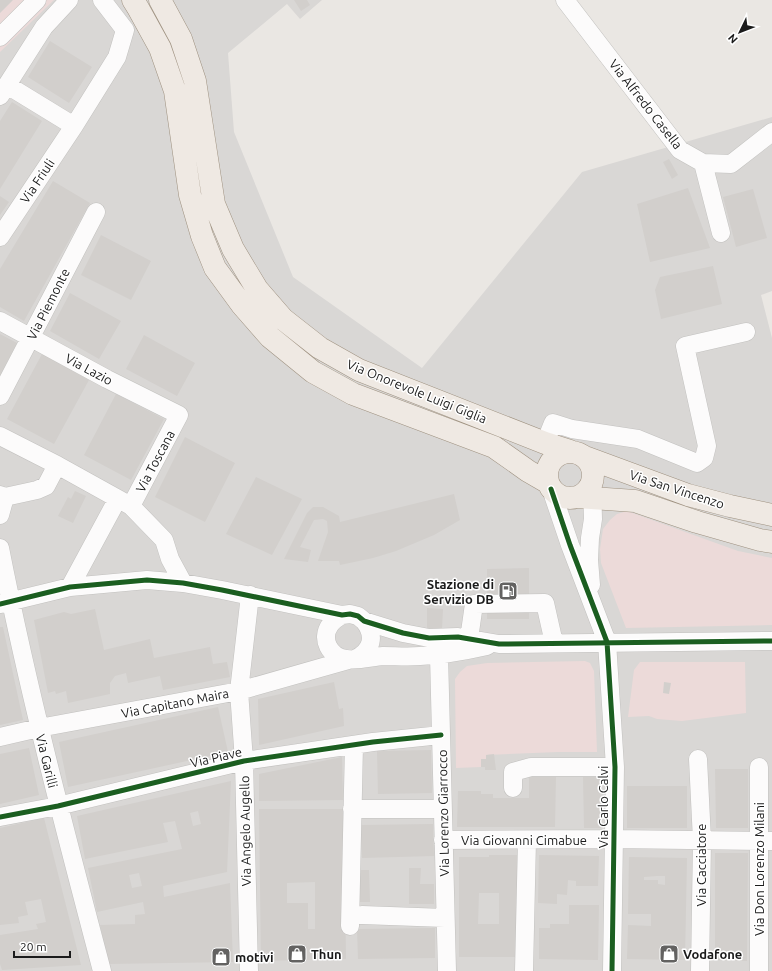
<svg xmlns="http://www.w3.org/2000/svg" width="772" height="971" font-family="Ubuntu,sans-serif">
<style>
.residential{fill:#d9d7d5}
.commercial{fill:#ecdad9}
.building{fill:#d2cfcc;fill-rule:evenodd}
.lines{fill:none;stroke-linecap:round;stroke-linejoin:round}
.minor-casing{stroke:#c2c1bf;stroke-width:19}
.major-casing{stroke:#9f9281;stroke-width:23}
.minor{stroke:#fcfbfb;stroke-width:18}
.major{stroke:#efe9e3;stroke-width:22}
.cycleway-casing{stroke:#fff;stroke-width:8}
.cycleway{stroke:#1b5e20;stroke-width:5}
.labels{text-anchor:middle;dominant-baseline:central;stroke-width:3;stroke-linejoin:round;paint-order:stroke}
.street-label{font-size:13px;fill:#1b1b1b;stroke:#fff}
.poi-label{font-size:13px;font-weight:bold;fill:#1b1b1b;stroke:#fff;text-anchor:start}
</style>
<rect width="100%" height="100%" fill="#eae7e3"/>
<path class="residential" d="M0,0H322L300,19L287,4L228,53L234,132L293,277L422,368L582,172L772,117V291L761,295L772,338V971H0Z"/>
<path class="commercial" d="M0,0H54L0,52Z
M627,511L738,551L772,558V625L626,628L601,563L600,549L603,529L610,520L617,514Z
M585,661L590,663L594,671L597,752H558L486,755V759H481V767L456,768L455,679L460,672L467,666L487,663Z
M640,662H745L746,713L682,721L657,719L649,716L628,717L634,670Z"/>
<path class="building" d="M0,0H13L0,13Z
M294,0H307L310,5L301,11Z
M50,41L92,67L69,103L28,77Z
M12,102L42,121L0,189V121Z
M669,159L678,175L672,179L663,162Z
M53,181L90,203L24,321L0,307V269Z
M688,188L710,248L650,262L637,204Z
M753,189L767,238L736,247L723,197Z
M0,196L9,202L0,215Z
M101,235L151,261L131,300L81,275Z
M713,266L722,304L661,319L655,290L660,277Z
M70,293L121,321L99,359L50,331Z
M0,334L17,343L0,376Z
M144,335L195,363L177,396L126,369Z
M42,354L89,380L54,444L7,419Z
M116,394L164,419L131,480L84,455Z
M185,437L235,463L205,522L155,497Z
M256,477L302,499L272,555L226,534Z
M75,491L86,496L73,523L58,516L68,497L71,499Z
M454,494L460,520L434,535L396,551L373,558L340,565L339,561H318L328,532L327,521L323,519L314,520L300,547L311,550L308,562L284,559L307,513L313,507H323L339,516L340,522Z
M529,568V619H487V569Z
M427,608L443,609L442,629L427,628Z
M95,609L104,650L150,639L154,658L210,647L213,664L227,662L230,677L163,690L160,676L128,683L126,673L115,676L110,683V694L68,703L66,691L56,694L55,691L48,693L34,620L64,612L71,614Z
M0,627H3L23,720L0,725Z
M334,682L339,709L343,708L344,726L259,745L258,699Z
M664,682L671,683L669,694L663,693Z
M218,707L228,752L68,787L59,742Z
M29,748L39,795L0,804V754Z
M431,750L432,793L378,794L377,751Z
M494,754L496,770H485V767H481V759H486V755Z
M342,757L343,800L259,801V774Z
M715,769H748V828H716Z
M529,777H556L555,827H457L458,791H481V794H493V798H529Z
M583,777H600L601,828H584Z
M231,781L227,872L163,886L164,897L230,883L233,962L108,964L100,925L135,924V915L145,914L143,902L97,912L88,868L182,849L175,821L163,823L168,842L85,859L77,816ZM198,811L201,824L193,826L190,813ZM139,873L142,886L132,888L129,875Z
M627,786H687V828H627Z
M259,809H344L346,959L261,961ZM315,882V929H308V903H287V883Z
M44,818L81,965L2,970L0,964V935L38,929L36,924L46,922L41,899L25,902L28,915L18,917L19,923L0,925V828Z
M433,824L434,856L362,858L361,825Z
M715,853H748L747,961L715,960Z
M489,855H519V957H459V857H489ZM479,893H499V924H478Z
M539,855L599,856L598,886H576V881L568,880L567,895L557,894V904L538,903Z
M629,857L687,858L685,960L627,959L628,925L651,926V914H628ZM657,876H665V885L658,884V880H644V877Z
M409,868H421L420,884H434V904H409Z
M357,870H369L370,902H357Z
M569,905H599L598,960L539,959V928H550V924H569Z
M435,928V958L358,959L357,929Z"/>
<g class="lines">
<g class="minor-casing">
<path id="minor" d="M565,0L680,150L703,163L721,233
M0,37L37,0
M7,85L74,126
M0,96L44,27L69,0
M703,163L731,164L772,132
M0,237L74,126L117,57L125,30L102,0
M0,321L107,379L179,415L131,506
M0,396L96,212
M0,436L57,465L131,506L164,540L170,559L183,583
M545,443L553,423L572,429L638,439L697,463L704,458L707,446L685,346L746,332
M551,489L570,545L607,642L615,767L612,971
M0,495L5,497L37,490L46,486L57,465
M0,515L5,497
M0,548C28,691 65,831 102,971
M591,585L589,560L590,538L593,519L592,483
M70,587L117,500
M0,604L70,587L147,580L183,583L222,590L342,615L350,614L358,616L364,621L403,633L429,638L458,637L499,644L772,641
M342,615C337,618 333,620 330,625C320,639 330,657 346,659C358,661 371,657 383,656C395,656 408,657 420,656C443,655 465,651 487,646
M469,639L474,604L545,603L554,643
M439,655L447,971
M355,659C372,651 376,636 364,621
M0,737L39,728L239,691L348,660
M698,759L702,840L700,971
M513,788V772L531,767H615
M352,809H442
M0,817L58,806L244,761L373,742L441,735
M443,840L614,839L772,841
M362,915L445,918
M350,926L354,745
M249,971L244,761L239,691L250,595
M524,971L527,840
M759,971V767"/>
</g>
<g class="major-casing">
<path id="major" d="M133,0L138,8L160,48L175,91L190,195L202,236L215,268L242,305L270,337L313,372L353,394L494,447L528,471L547,482
M160,0L181,39L195,81L214,204L233,249L257,289L283,319L320,348L359,370L545,443L570,451
M547 475a23 23 0 1 1 46 0a23 23 0 1 1-46 0Z
M585,457L688,495L730,506L772,515
M577,497L635,501L697,522L760,540L772,542"/>
</g>
<use href="#minor" class="minor"/>
<use href="#major" class="major"/>
<g class="cycleway-casing">
<path id="cycleway" d="M551,489L570,545L607,642L615,767L612,971
M0,604L70,587L147,580L183,583L222,590L342,615L350,614L358,616L364,621L403,633L429,638L458,637L499,644L772,641
M0,817L58,806L244,761L373,742L441,735"/>
</g>
<use href="#cycleway" class="cycleway"/>
</g>
<defs>
<g id="fuel-square" transform="scale(1)"><rect x="-9" y="-9" width="18" height="18" rx="4" fill="#636261" stroke="#fff"/><path d="M-5.5-6h7V0h2V4h1.3V-2.5L3-4.5l.8-.8L6-3V5H2.5V1h-1V6h-7ZM-4.2-4.7v3.2H.2V-4.7Z" fill="#fff"/></g>
<g id="shop-square" transform="scale(1)"><rect x="-9" y="-9" width="18" height="18" rx="4" fill="#636261" stroke="#fff"/><path d="M-5-2.5h2.3a2.7 3.5 0 0 1 5.4 0H5L5.5 6h-11ZM-1.5-2.5h3a1.5 2.3 0 0 0-3 0Z" fill="#fff"/></g>
</defs>
<g fill-rule="evenodd">
<use href="#fuel-square" x="508" y="591"/>
<use href="#shop-square" x="297" y="954"/>
<use href="#shop-square" x="669" y="954"/>
<use href="#shop-square" x="221" y="957"/>
</g>
<g class="labels">
<g class="street-label">
<text transform="translate(646 104) rotate(52)">Via Alfredo Casella</text>
<text transform="translate(37 181) rotate(-56)">Via Friuli</text>
<text transform="translate(48 304) rotate(-63)">Via Piemonte</text>
<text transform="translate(89 369) rotate(28)">Via Lazio</text>
<text transform="translate(417 391) rotate(22)">Via Onorevole Luigi Giglia</text>
<text transform="translate(155 461) rotate(-62)">Via Toscana</text>
<text transform="translate(677 489) rotate(18)">Via San Vincenzo</text>
<text transform="translate(175 703) rotate(-11)">Via Capitano Maira</text>
<text transform="translate(216 757) rotate(-13)">Via Piave</text>
<text transform="translate(47 761) rotate(76)">Via Garilli</text>
<text transform="translate(603 807) rotate(-90)">Via Carlo Calvi</text>
<text transform="translate(443 813) rotate(-91)">Via Lorenzo Giarrocco</text>
<text transform="translate(245 831) rotate(-91)">Via Angelo Augello</text>
<text x="524" y="840">Via Giovanni Cimabue</text>
<text transform="translate(701 865) rotate(-90)">Via Cacciatore</text>
<text transform="translate(759 869) rotate(-90)">Via Don Lorenzo Milani</text>
</g>
<g class="poi-label">
<text x="494" y="584" text-anchor="end">Stazione di<tspan x="494" dy="15">Servizio DB</tspan></text>
<text x="311" y="954">Thun</text>
<text x="683" y="954">Vodafone</text>
<text x="235" y="957">motivi</text>
</g>
</g>
<g transform="translate(740 32) rotate(227)" stroke="#ffffff" stroke-width="3" paint-order="stroke">
<path d="M0-3L7 15L0 10L-7 15Z" fill="#1b1b1b"/>
<text y="-6" font-size="11" font-weight="bold" text-anchor="middle" fill="#1b1b1b">N</text>
</g>
<path d="M14 951v6h56v-6" fill="none" stroke="#1b1b1b" stroke-width="2"/>
<text x="20" y="951" font-size="12" fill="#1b1b1b" stroke="#ffffff" stroke-width="3" paint-order="stroke">20 m</text>
</svg>
